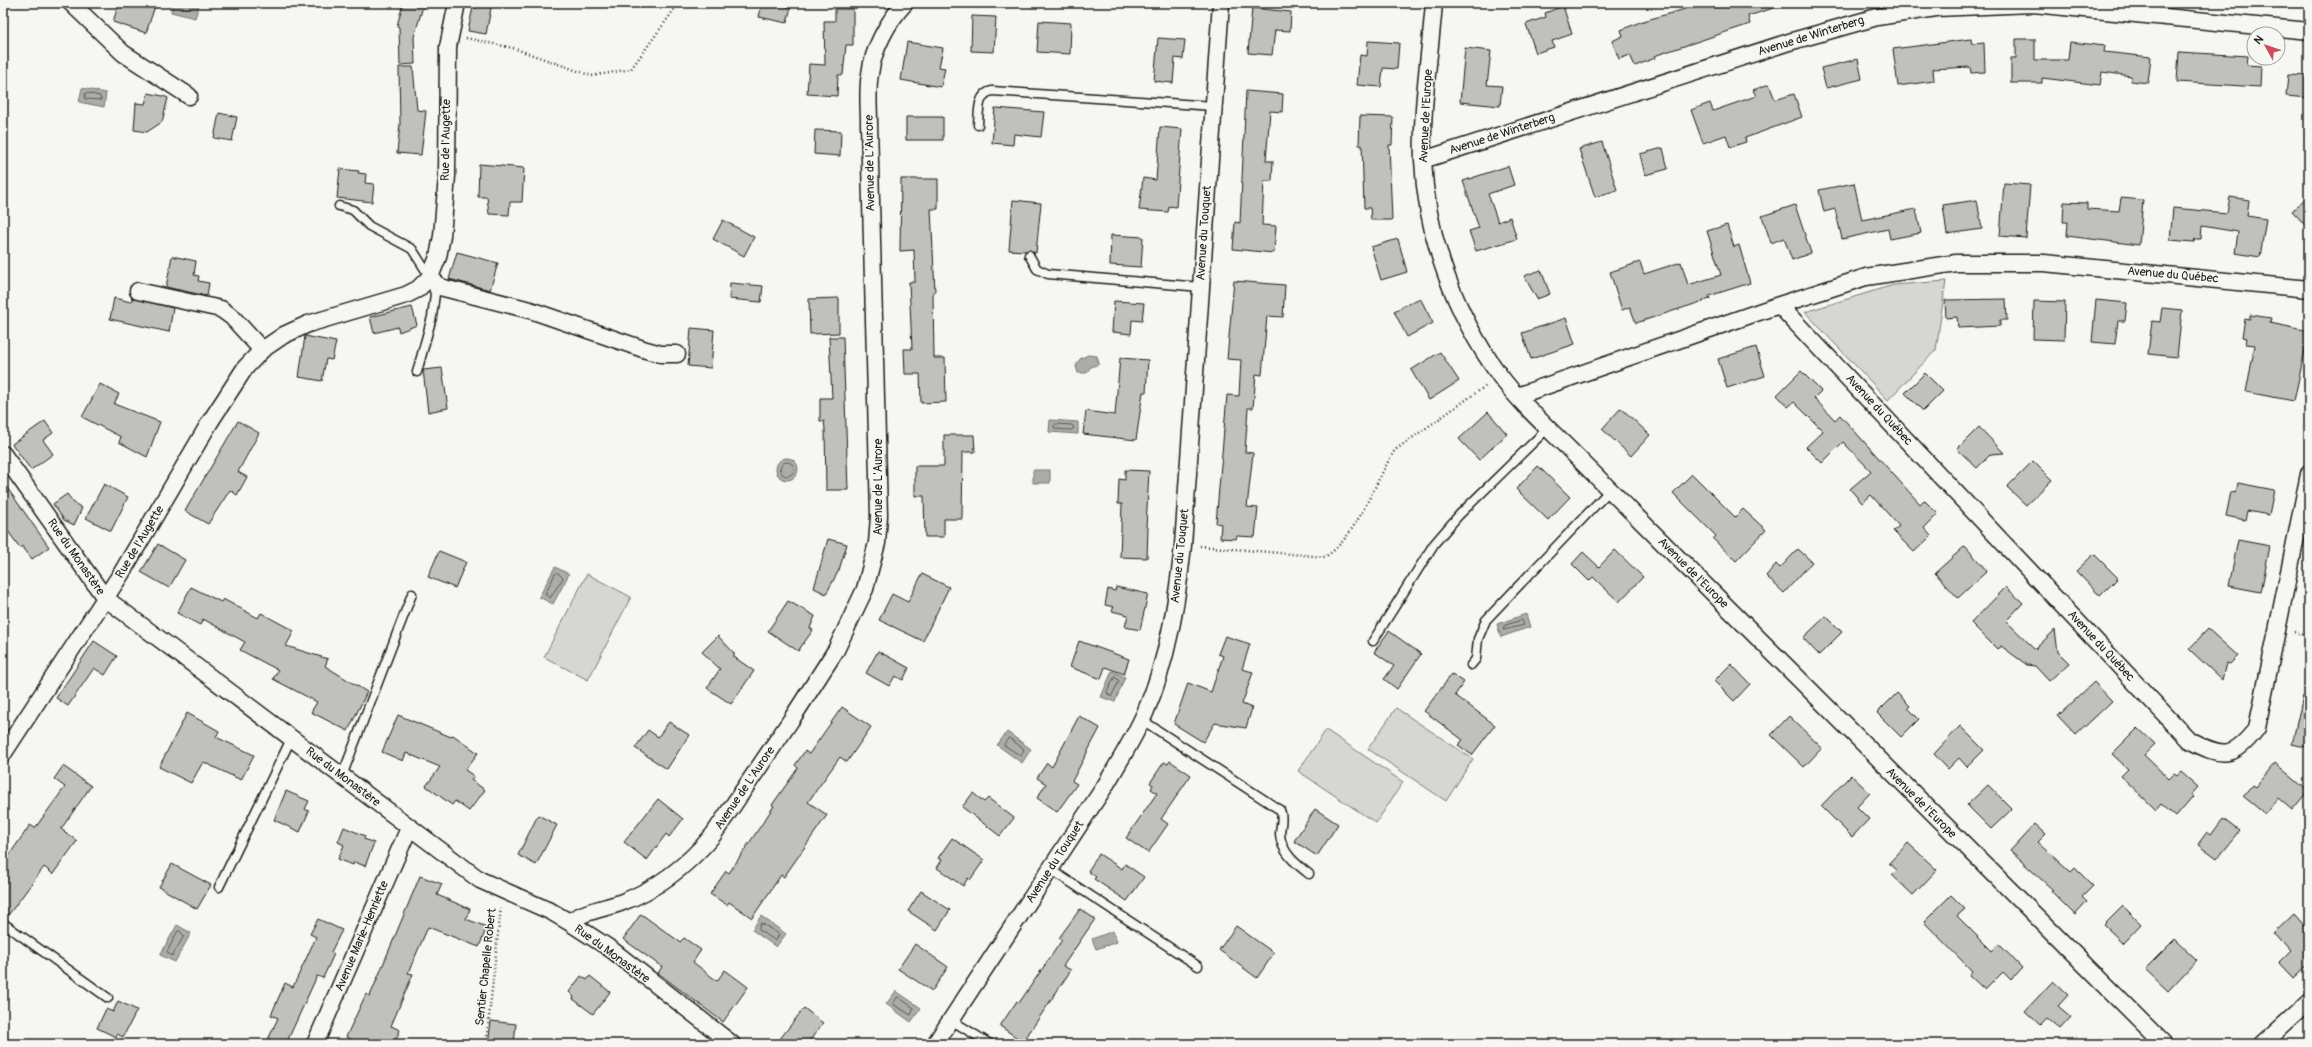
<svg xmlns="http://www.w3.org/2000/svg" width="2312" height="1047" font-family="Pangolin,sans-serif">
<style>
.green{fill:#d6d6d2;stroke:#797977}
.water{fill:#acaca9;stroke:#727271}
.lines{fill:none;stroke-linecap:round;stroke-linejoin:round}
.shore{stroke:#565654;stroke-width:1}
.building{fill:#c0c0bd;stroke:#1c1c1c}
.service-casing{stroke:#1c1c1c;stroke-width:11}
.minor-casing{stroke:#1c1c1c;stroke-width:19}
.path{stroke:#1c1c1c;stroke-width:2.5;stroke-dasharray:1 3;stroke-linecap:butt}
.service{stroke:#f6f6f2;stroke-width:8}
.minor{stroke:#f6f6f2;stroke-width:16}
.labels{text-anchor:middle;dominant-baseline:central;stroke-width:3;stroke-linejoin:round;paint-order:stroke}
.street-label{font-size:12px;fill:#1c1c1c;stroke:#f6f6f2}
</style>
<rect width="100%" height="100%" fill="#f6f6f2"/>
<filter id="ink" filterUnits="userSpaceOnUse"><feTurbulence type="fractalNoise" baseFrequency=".025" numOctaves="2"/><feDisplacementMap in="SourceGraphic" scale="8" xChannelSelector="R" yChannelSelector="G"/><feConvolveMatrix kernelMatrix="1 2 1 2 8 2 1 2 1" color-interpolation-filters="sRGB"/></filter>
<g filter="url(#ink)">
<path class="green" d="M1946,281L1936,350L1888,400L1805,312L1893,285Z
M587,574L631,597L588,680L544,657Z
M1396,708L1473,759L1446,801L1368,749Z
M1326,730L1403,782L1376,823L1298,771Z"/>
<path class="water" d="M173,3L199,5L195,18L171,12Z
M82,88L106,93L104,107L79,102Z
M1088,355L1097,356L1099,364L1091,367L1086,373H1078L1076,366L1080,359Z
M1050,420L1078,422V434L1049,432Z
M776 469a11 11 0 1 1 22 0a11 11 0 1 1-22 0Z
M1033,470H1050V483H1033Z
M555,567L569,574L553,604L539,597Z
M1526,614L1530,627L1501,637L1497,624Z
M1112,671L1125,677L1115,702L1101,697Z
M1007,732L1031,749L1022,763L997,745Z
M761,916L786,934L776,947L752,930Z
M177,925L191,933L175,962L160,955Z
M1113,931L1117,942L1096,949L1092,939Z
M896,991L921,1008L911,1022L886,1004Z"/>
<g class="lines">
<path class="shore" d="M87,93L100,96L101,100L85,99V94Z
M1056,424L1072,425L1074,428L1072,430L1055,429L1054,426Z
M780 469a7 7 0 1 1 14 0a7 7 0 1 1-14 0Z
M558,573L563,578L550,598L545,594L555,574Z
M1522,620L1524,625L1503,630L1504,626Z
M1115,677L1119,681L1111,697L1107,693Z
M1009,738L1024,749L1021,756L1004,745Z
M761,923L779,934L776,941L759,930Z
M180,931L184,936L172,956L167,952L177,932Z
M898,997L914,1008L911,1015L893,1004Z"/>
</g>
<path class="building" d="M119,3H156L146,33L113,22Z
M403,3H424L414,37L415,64L400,65L399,27L397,26Z
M477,3H492L486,34L468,31L473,7L476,8Z
M762,3H788L787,7H791L787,23L759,17Z
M1706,3H1776L1777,7L1748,16L1750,24L1654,56L1655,58L1635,66L1630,55L1619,59L1612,41L1623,36L1621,30L1640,22Z
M1563,6L1572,34L1552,41L1554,47L1536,53L1526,24L1546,17L1545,13Z
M1252,8L1291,12L1290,31L1275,30L1272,55L1248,53Z
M835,9H853V45H846L843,75H838L837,96L807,94L809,64L825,65L824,21H835Z
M972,16L996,17L994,52L971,51Z
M1039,21L1071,23L1070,54L1037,52Z
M1158,38L1185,40L1183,59L1175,58L1173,83L1154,81Z
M1971,39L1972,44L1984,43L1985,72L1971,73L1970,67L1933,69L1934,81L1898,86L1893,49Z
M2016,39H2035V60H2068L2070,42L2105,46L2104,52L2151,57L2148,83L2131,81V76L2102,72L2100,85L2042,78V83H2011V58H2016Z
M1368,41L1399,43L1397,69L1383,68L1381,87L1357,85L1360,55L1367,56Z
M907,42L943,48L939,67L945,68L941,87L901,80Z
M1465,48L1491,51L1487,85L1502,86L1500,106L1460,102Z
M2179,52L2248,56L2247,65L2261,66L2260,87L2177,82Z
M1858,59L1862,79L1826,88L1821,68Z
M399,67H413L417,110L426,111L421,155L397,153L400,124Z
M2288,75L2309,76V98L2286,96Z
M1769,84L1775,100L1794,94L1802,117L1745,138L1746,142L1730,147L1726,135L1703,143L1691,110L1710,103L1713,111L1756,96L1753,90Z
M1246,91L1283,94L1282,112L1270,111L1266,161H1273L1272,181H1264L1262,225L1276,226L1274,253L1233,249L1235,222L1240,223Z
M148,93L163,96L168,98L162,122L147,132L134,130L136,103L145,104Z
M995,108L1044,112L1041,137L1014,134L1013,145L992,143Z
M219,113L237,117L232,141L214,138Z
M1360,116L1393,117L1392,145H1389L1392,220H1371L1370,208H1364L1362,145H1359Z
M906,117H943V140H906Z
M1160,127L1182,129L1176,207L1169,206L1168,212L1139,210L1143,178L1156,180Z
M815,130L841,131L840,156L814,154Z
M1602,142L1617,190L1595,197L1579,149Z
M1663,148L1668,169L1645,175L1640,154Z
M479,164L524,168L522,202H510L509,215L489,214L487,197H478Z
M1508,166L1514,185L1488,194L1498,222L1510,217L1517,239L1476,251L1469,231L1479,228L1463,181Z
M340,169L359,171L358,173L366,174L365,183L374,184L372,202L337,198Z
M901,179H938V209H931L935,292H933L934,358H945L946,402L921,403L920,374H905L904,349H912L909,282H915L914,250L900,251Z
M1854,183L1862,220L1916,209L1921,233L1890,239L1888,229L1842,239L1835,209L1824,212L1819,190Z
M2004,183L2030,185L2026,238L2000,236Z
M2309,195V229L2292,211Z
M2230,197L2249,200L2247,216L2266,219L2260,257L2235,253L2238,232L2202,226L2201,239H2195L2194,242L2170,240L2173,208L2227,213Z
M2121,198L2143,200L2139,245L2067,236L2068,222H2063L2064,202L2087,203V209L2119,211Z
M1013,200L1041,203L1036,253L1029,250L1025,251L1009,250Z
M1977,200L1982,229L1947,234L1943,205Z
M1795,205L1811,253L1792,260L1784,238L1771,243L1762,216Z
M723,220L754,237L744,256L713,239Z
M1727,225L1734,247L1739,245L1750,283L1709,296L1710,299L1636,323L1630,307L1622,310L1610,272L1640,262L1644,274L1681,262L1688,285L1721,275L1707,231Z
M1111,235L1143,237L1141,267L1110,265Z
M1398,239L1407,272L1381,280L1371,247Z
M457,252L498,263L490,290L449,279Z
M172,256L196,261L194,275L199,276L198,281L209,283L207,296L166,287Z
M1541,270L1550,294L1537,299L1524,276Z
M1234,281L1285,285L1283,317L1267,316L1262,375L1256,374L1253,408H1248L1245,452L1253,453L1247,507L1258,508L1255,537L1237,536L1236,539L1220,538L1221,524L1216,523L1227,395L1239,396L1241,360L1227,359Z
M730,283L763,286L761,302L729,299Z
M114,298L131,302L132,298L173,308L169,332L110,319Z
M839,298V333L810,334L809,299Z
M1420,298L1433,323L1407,337L1394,311Z
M2006,299L2007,320H2000V326L1958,328L1957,317L1946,318L1945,300Z
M2096,300L2127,303L2125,321H2118L2115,344L2092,342Z
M1114,301L1144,303L1142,321L1132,320L1131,334L1112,332Z
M2034,301L2065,302L2064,340L2033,339Z
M412,307L417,325L399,332L398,327L374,333L370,317Z
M2162,308L2182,310L2177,357L2148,354L2152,321L2160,322Z
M2250,315L2271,318L2270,323L2309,331L2294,401L2246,392L2255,345L2246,344L2247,338L2242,337L2245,318L2250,319Z
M1566,318L1575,344L1531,359L1522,333Z
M691,328L714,330L711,368L688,366Z
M305,336L336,342L332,360L326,359L322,381L299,377Z
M829,337H843L848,490H826L825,429L824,421H820V398H832Z
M1756,347L1765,376L1727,388L1718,359Z
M1440,352L1459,381L1429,400L1411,370Z
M1120,358L1148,360L1146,392H1143L1136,440L1083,434L1086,411L1115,415Z
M442,368L448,408L428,412L423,370Z
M1801,371L1821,391L1814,398L1835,420L1840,415L1920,504L1924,500L1938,514L1924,528L1931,536L1914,552L1893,531L1899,526L1871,495L1862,503L1850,489L1871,471L1843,442L1822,463L1806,447L1823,431L1794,402L1788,407L1777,395Z
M1925,373L1943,391L1923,411L1905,393Z
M100,384L119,394L114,404L160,422L147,457L119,442L121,437L82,417Z
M1621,408L1650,435L1631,456L1602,429Z
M1488,412L1507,434L1479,460L1459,439Z
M45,421L53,433L43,440L53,454L31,470L12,444Z
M238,421L259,433L238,472L247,477L237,495L230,490L208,524L185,511Z
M1979,427L2004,453L1991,454L1977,468L1957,449Z
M944,435H974L975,452H963L962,519H944V537H925L924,496H915V466H944Z
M2033,461L2052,480L2026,505L2007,487Z
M1538,466L1570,497L1548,520L1516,489Z
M1125,470L1149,471L1146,527H1148L1147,558L1120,557L1122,504H1118L1119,479L1125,480Z
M1692,474L1735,517L1743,509L1766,530L1736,561L1713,539L1716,536L1673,493Z
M3,482L49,547L32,559L22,546L20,548L3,524Z
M2238,483L2274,490L2269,515L2247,511L2245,520L2226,516L2231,492L2236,493Z
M104,484L128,497L111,531L86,518Z
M67,494L74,503L82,508L74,525L64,520L53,504Z
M828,539L847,544L839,570L826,594L814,588Z
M2238,540L2270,546L2261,592L2229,586Z
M158,544L185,560L169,588L141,572Z
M1965,546L1987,571L1958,598L1935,573Z
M1798,549L1812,562L1784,593L1766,576L1776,564L1780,568Z
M1615,550L1643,577L1619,602L1593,577L1589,581L1572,564L1583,552L1599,567Z
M439,551L466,562L455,588L428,577Z
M2094,554L2118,578L2100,596L2076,571Z
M922,574L949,587L923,641L879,620L892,594L908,602Z
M191,587L221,602L223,599L258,618L261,613L294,631L286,646L328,659L325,666L367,692L348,731L311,712L317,702L273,679L278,670L240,650L245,642L203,619L200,625L177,613Z
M1116,587L1148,594L1140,630L1125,627L1128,615L1112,611L1114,607L1105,605L1108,589L1115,591Z
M2006,587L2023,603L2006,621L2035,649L2055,630L2058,652L2069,663L2049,681L2035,666L2027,665L2001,646L1997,649L1971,623Z
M788,601L815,616L810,628L813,630L798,651L768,631Z
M1826,616L1842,632L1819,655L1803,638Z
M2208,629L2238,656L2230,664L2226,663L2222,680L2189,649Z
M1389,631L1421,654L1397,689L1384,679L1394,666L1374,652Z
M718,636L734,653V657L754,671L731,704L707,688L720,669L702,652Z
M1225,636L1250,644L1242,669L1253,672L1242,704L1252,708L1246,728L1215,723L1203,742L1174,724L1188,683L1211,692L1223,656L1218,654Z
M94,641L117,656L105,675L94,668L68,706L56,698Z
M1079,641L1129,659L1124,674L1105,667L1101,679L1070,667Z
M878,651L909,668L903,680L895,676L889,686L866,673Z
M1731,664L1750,684L1734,701L1714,681Z
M1452,674L1464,682L1455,695L1495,725L1472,755L1458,745L1463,740L1424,711Z
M2094,682L2112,701L2076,735L2058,716Z
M1897,693L1910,706L1908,708L1919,719L1901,737L1877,713Z
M2303,696L2309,697V748L2292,744Z
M842,707L871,727L847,762L840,757L808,802L827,815L784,877L781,875L752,918L729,902L727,905L710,894L726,871L729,873L774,806L772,805L798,768L795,765L805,751L809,754Z
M187,713L219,731L216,737L254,755L241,780L203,762L191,783L159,767Z
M398,715L451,737L453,735L478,753L465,770L474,776L471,780L485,790L469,811L455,801L452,805L426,786L440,767L406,753L403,761L382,752Z
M1079,716L1100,728L1072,781L1077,784L1057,812L1037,798L1046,784L1037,778L1047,763L1052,767Z
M1789,716L1822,748L1804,767L1771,735Z
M669,722L689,735L667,769L635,748L648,730L658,737Z
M1960,726L1984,750L1967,767L1959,758L1948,769L1934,754Z
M2138,728L2155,744L2144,755L2169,779L2174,774L2177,776L2181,772L2198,787L2191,795L2193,797L2176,817L2161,804L2156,810L2121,776L2128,769L2112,754Z
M1170,761L1191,775L1161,819L1168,824L1148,853L1126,838L1157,793L1151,789L1153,785L1150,783L1164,762L1168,764Z
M2275,763L2308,791L2292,810L2278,798L2265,814L2243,796L2252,785L2255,787Z
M63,766L91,786L61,829L77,841L53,874L44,867L6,918H3V864L30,825L35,828L65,787L54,779Z
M1851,775L1870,793L1857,807L1869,819L1852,837L1821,806Z
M1988,785L2012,809L1991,829L1967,805Z
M286,791L309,801L305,809L309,811L300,832L274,820Z
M973,793L984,802L988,798L1014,818L1000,836L962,807Z
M658,799L683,819L669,837L666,834L647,860L624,842Z
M1315,809L1338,824L1317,856L1294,841Z
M538,815L557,825L536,865L518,855Z
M2223,819L2239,831L2217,858L2198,844L2207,832L2211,835Z
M2035,824L2046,834L2038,842L2071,872L2075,868L2093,886L2082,897L2087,902L2075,915L2051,891L2053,890L2010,851Z
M344,827L365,836L364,839L374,843L365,866L354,862L353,865L338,859L344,845L338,842Z
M952,838L984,860L970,880L968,878L963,886L937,868L942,860L938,858Z
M1908,843L1937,870L1913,895L1892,875L1897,870L1889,863Z
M1099,854L1122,869L1125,864L1144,877L1127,901L1094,879L1096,877L1088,871Z
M172,864L211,885L197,909L159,887Z
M420,876L442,884L437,895L470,909L466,919L487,927L479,947L428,927L408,973L413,974L391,1026L400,1030L394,1044H361L346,1037L366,994L370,996Z
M921,891L950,910L937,930L908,911Z
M1951,895L1965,909L1957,916L1992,951L1999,944L2022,968L2011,980L2003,972L1985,990L1969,975L1972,971L1924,922Z
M2123,906L2141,924L2123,943L2104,925Z
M1080,909L1095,919L1063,966L1071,970L1023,1042L1000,1026L1017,1001L1019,1003L1062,940L1059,938Z
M641,914L680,942L684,938L701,950L693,962L717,981L725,970L748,987L723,1022L658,973L662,967L623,939Z
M2294,914L2309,931V964L2294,978L2279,962L2290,951L2274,933Z
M318,919L342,930L331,952L334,954L323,978L317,976L286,1044H266L278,1018L271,1015L285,983L293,987L316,937L310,934Z
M1236,926L1274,953L1257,978L1219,950Z
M2175,939L2197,960L2168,991L2145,969Z
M915,944L948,967L932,991L898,969Z
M581,976L587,980L590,976L610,992L593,1014L573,999L574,997L569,992Z
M2053,981L2068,995L2058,1006L2071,1017L2060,1029L2047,1018L2040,1025L2025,1011Z
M118,1001L137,1010L123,1037L117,1034L116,1037L97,1028L106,1009L113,1012Z
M804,1008L823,1023L807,1044H776Z
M491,1021L516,1024L514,1044H488Z"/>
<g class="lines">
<g class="service-casing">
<path id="service" d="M978,125C979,112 977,94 992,91L1213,106
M339,206L353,210L369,226L412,249L430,277L435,294L432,317L417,372
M1029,255L1037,269L1048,274L1201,287
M1373,641L1434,544L1459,515L1548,428
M1471,665L1476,659L1478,639L1486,620L1610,490
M1142,720L1280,810C1284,818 1280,826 1280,834C1281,852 1296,864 1309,874
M342,776L412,594
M1050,869L1198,966
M219,887L291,739
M3,923L108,998
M951,1020L990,1044"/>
</g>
<g class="minor-casing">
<path id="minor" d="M71,3L123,53L189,96
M1434,3C1430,55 1421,108 1423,160C1426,237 1455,314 1500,376C1521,404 1548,428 1573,453L2164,1044
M1423,160L1789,42L1877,17L1936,8L2033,4L2309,31
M430,277L440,287L530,310L646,350L661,354H677
M138,291L221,309L232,317L262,350
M1779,305L2189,740C2223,758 2233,759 2257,728L2309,474
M1517,396L1779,305L1866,277L1956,263H2044L2309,289
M3,454L105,598L480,880L552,912L569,922L612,950L732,1044
M3,754L121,574L210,422L245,368L262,350L284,335L308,324L406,295L418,289L430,277L438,257L442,236L447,176L448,47L457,3
M569,922C584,911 603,909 620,903C658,889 687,866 713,835L791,720L836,650L865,589L877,543L879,516L869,123C869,107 867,90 870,74C873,49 888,21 905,3
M315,1044L409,828
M935,1044L1105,786C1119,762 1134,738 1145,713C1168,660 1177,602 1183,545L1221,3
M2263,1044L2309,1002"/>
</g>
<path class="path" d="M466,38L513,48L592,76L631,69L679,3
M1200,546L1325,557C1357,537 1375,481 1395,450L1487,385
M2294,632L2309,635
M486,1044L501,907"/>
<use href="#service" class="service"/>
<use href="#minor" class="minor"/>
</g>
</g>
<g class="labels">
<g class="street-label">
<text transform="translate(1811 36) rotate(-17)">Avenue de Winterberg</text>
<text transform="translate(1426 116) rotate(-87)">Avenue de l'Europe</text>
<text transform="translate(1502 134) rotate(-18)">Avenue de Winterberg</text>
<text transform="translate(446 140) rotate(-89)">Rue de l'Augette</text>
<text transform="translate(870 163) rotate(-91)">Avenue de L'Aurore</text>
<text transform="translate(1204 233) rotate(-86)">Avenue du Touquet</text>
<text transform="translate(2173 275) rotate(5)">Avenue du Québec</text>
<text transform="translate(1879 410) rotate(47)">Avenue du Québec</text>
<text transform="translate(878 487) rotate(-90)">Avenue de L'Aurore</text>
<text transform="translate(140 542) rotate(-59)">Rue de l'Augette</text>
<text transform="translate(1180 556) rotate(-84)">Avenue du Touquet</text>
<text transform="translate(76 557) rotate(55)">Rue du Monastère</text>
<text transform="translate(1693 573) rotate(45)">Avenue de l'Europe</text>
<text transform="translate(2101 646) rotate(47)">Avenue du Québec</text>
<text transform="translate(343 777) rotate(37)">Rue du Monastère</text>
<text transform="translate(745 788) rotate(-56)">Avenue de L'Aurore</text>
<text transform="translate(1921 803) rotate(45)">Avenue de l'Europe</text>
<text transform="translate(1055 862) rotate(-57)">Avenue du Touquet</text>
<text transform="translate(362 936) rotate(-67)">Avenue Marie-Henriette</text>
<text transform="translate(612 954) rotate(36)">Rue du Monastère</text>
<text transform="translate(486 967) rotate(-84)">Sentier Chapelle Robert</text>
</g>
</g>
<rect width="2312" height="1047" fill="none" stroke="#f6f6f2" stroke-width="16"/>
<rect x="8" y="8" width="2296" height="1031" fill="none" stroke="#1c1c1c" stroke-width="1.5" filter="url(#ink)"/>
<g transform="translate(2266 46) rotate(310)"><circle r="19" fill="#f6f6f2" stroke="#9f9f9c"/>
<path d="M0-3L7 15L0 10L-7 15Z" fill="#d1495b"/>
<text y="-6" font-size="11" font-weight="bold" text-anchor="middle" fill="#1c1c1c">N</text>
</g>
</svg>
